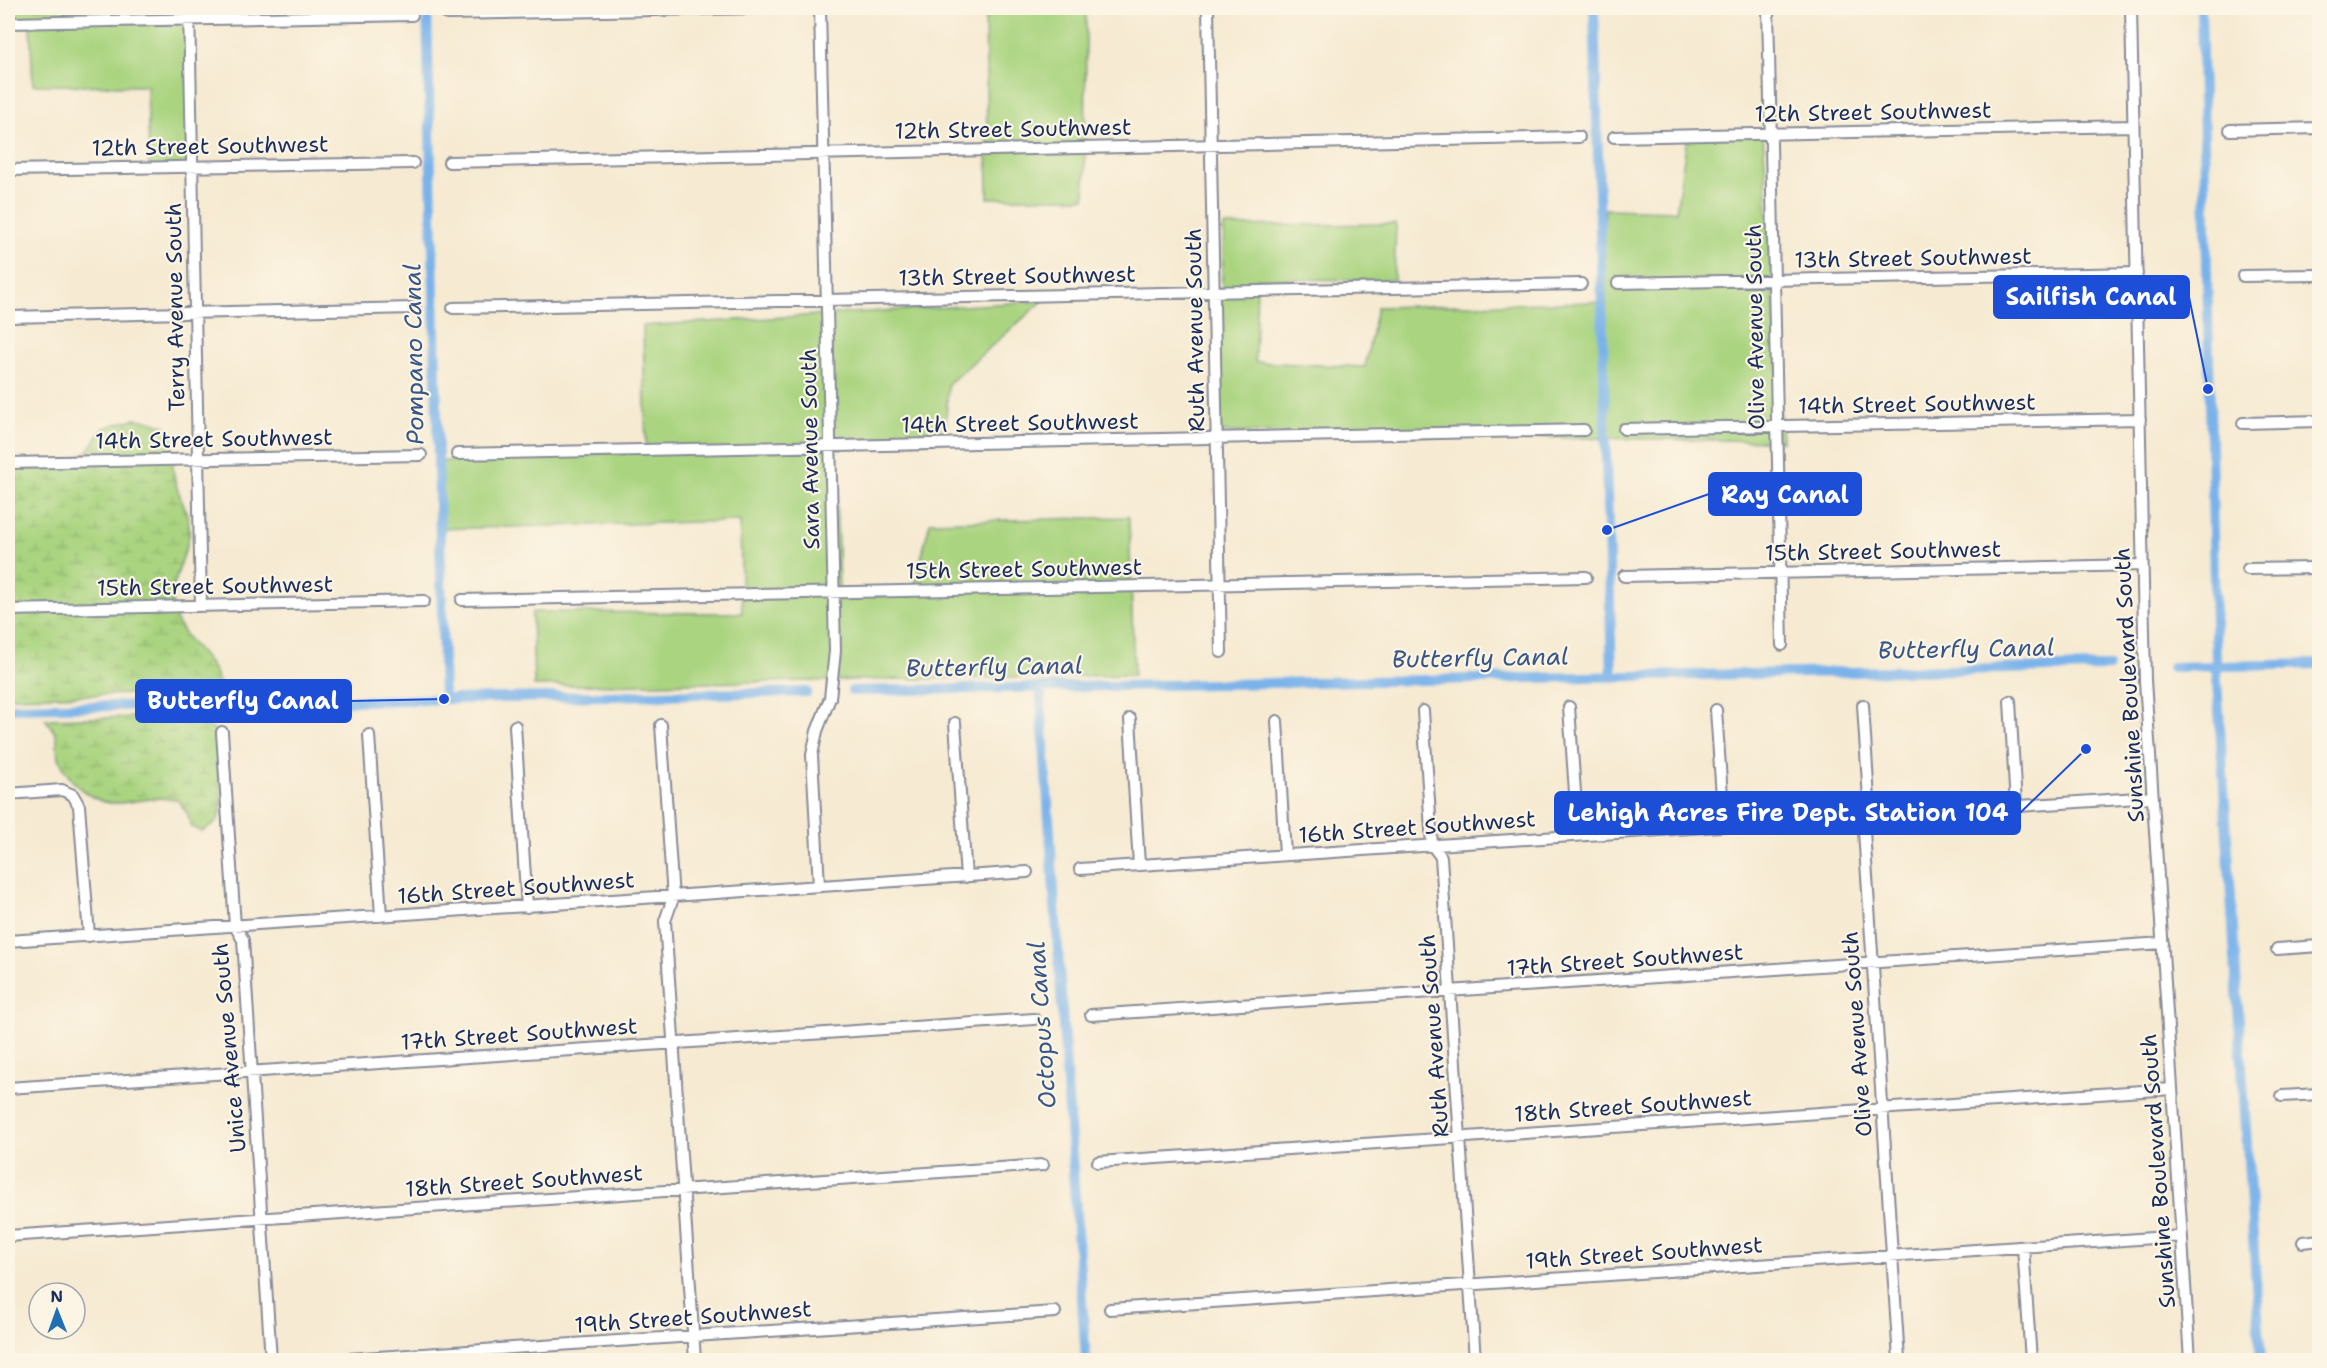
<svg xmlns="http://www.w3.org/2000/svg" width="2327" height="1368" font-family="'Shantell Sans',sans-serif">
<style>
.grass{fill:#aad480;stroke:#62826f;stroke-width:1.5}
.wetland{fill:url(#wetland-marsh);stroke:#62826f;stroke-width:1.5}
.lines{fill:none;stroke-linecap:round;stroke-linejoin:round}
.canal{stroke:#7ab3ea;stroke-width:10}
.minor-casing{stroke:#888c98;stroke-width:14}
.minor{stroke:#fff;stroke-width:10}
.labels{text-anchor:middle;dominant-baseline:central;stroke-width:4.5;stroke-linejoin:round;paint-order:stroke}
.street-label{font-size:22px;fill:#1b2f5e;stroke:#fcf5e5}
.water-label{font-size:24px;font-style:italic;fill:#385788;stroke:#fcf5e5}
.leader{fill:none;stroke:#1d4ed8;stroke-width:2}
.callout-dot{fill:#1d4ed8;stroke:#fcf5e5;stroke-width:2}
.callout{fill:#1d4ed8;stroke:#1d4ed8;stroke-width:2}
.callout-label{font-size:24px;text-anchor:middle;font-weight:bold;fill:#fff}
</style>
<defs>
<pattern id="wetland-marsh" width="20" height="14" patternUnits="userSpaceOnUse" patternTransform="scale(1.5)"><rect width="20" height="14" fill="#aad480"/><path d="M1 5h8M5 5V1M11 12h8M15 12V8" fill="none" stroke="#92b671"/></pattern>
</defs>
<rect width="100%" height="100%" fill="#fcf5e5"/>
<filter id="ink" filterUnits="userSpaceOnUse"><feTurbulence type="fractalNoise" baseFrequency=".0167" numOctaves="2"/><feDisplacementMap in="SourceGraphic" scale="12" xChannelSelector="R" yChannelSelector="G"/><feConvolveMatrix kernelMatrix="1 2 1 2 8 2 1 2 1" color-interpolation-filters="sRGB"/></filter>
<filter id="wash" filterUnits="userSpaceOnUse"><feTurbulence type="fractalNoise" baseFrequency=".008" numOctaves="4" result="noise"/><feDisplacementMap in="SourceGraphic" scale="24" xChannelSelector="R" yChannelSelector="G"/><feGaussianBlur stdDeviation="1.35" result="paint"/><feColorMatrix in="noise" values="0 0 0 0 0 0 0 0 0 0 0 0 0 0 0 0 0 1.4 0 .05"/><feComposite in="paint" operator="in"/></filter>
<g filter="url(#wash)">
<rect width="100%" height="100%" fill="#f6ead2"/>
<path class="grass" d="M8,8H226L227,16L189,17L192,170L149,167L147,86L33,85L30,25H8Z
M279,8H409L408,20L279,19Z
M985,8H1086L1085,198H988Z
M1763,130L1782,441L1216,432L1224,226L1396,224L1394,280L1257,279L1255,362L1365,367L1377,307L1599,302L1605,209L1676,211L1688,132Z
M1043,301L948,384L945,441L835,443L839,595L912,596L930,522L1129,517L1134,675L534,686L532,612L742,613L740,521L436,529L434,462L646,451L643,326Z"/>
<path class="wetland" d="M134,419C149,420 159,422 171,430C176,446 171,460 174,475C177,497 192,514 189,536C185,558 169,586 173,607C178,643 218,657 221,692L8,697V466L68,463L87,452L104,428Z
M141,717C165,729 198,716 217,732L222,809L216,823L201,832L192,827L187,813L178,800C157,795 139,802 118,803C90,805 60,775 57,748C56,745 58,742 57,739C56,732 49,724 45,719Z"/>
<g class="lines">
<path class="canal" d="M427,8L444,699
M1594,8L1612,677
M2201,8L2216,665L2261,1360
M2172,667L2320,664
M1040,687L1086,1360
M852,691L2108,667
M8,708L807,692"/>
</g>
</g>
<g filter="url(#ink)">
<g class="lines">
<g class="minor-casing">
<path id="minor" d="M189,8L201,606
M1208,8L1221,652
M1768,8L1782,645
M2131,8L2145,680L2190,1360
M447,14L757,8
M8,23L412,15
M2230,130L2320,128
M1614,137L2133,126
M449,162L1579,137
M8,170L413,163
M2243,276L2320,275
M1618,283L2137,273
M453,308L1581,284
M8,317L415,308
M2243,423L2320,421
M1624,429L2140,419
M457,454L1584,430
M8,463L421,455
M2248,569L2320,568
M1624,576L2142,565
M462,600L1586,577
M8,610L424,601
M2010,701L2016,806
M1863,705L1869,800L1863,816L1899,1360
M1569,707L1578,835
M1716,710L1724,825
M1423,711L1432,845L1441,857L1475,1360
M1130,719L1139,865
M1277,721L1285,855
M955,723L966,877
M661,725L673,898L665,921L695,1360
M515,726L527,907
M222,732L235,926L243,940L271,1360
M369,735L381,916
M8,794L62,790L73,795L79,806L89,936
M1080,869L2153,797
M819,886L812,755L817,731L830,698L835,651L820,8
M8,941L1027,872
M2277,949L2320,946
M1091,1015L2163,943
M8,1088L1034,1019
M2282,1096L2320,1094
M1098,1162L2172,1089
M8,1236L1043,1165
M2303,1242L2320,1240
M2023,1247L2031,1360
M1110,1309L2182,1236
M333,1360L1055,1312"/>
</g>
<use href="#minor" class="minor"/>
</g>
</g>
<g class="labels">
<g class="street-label">
<text transform="translate(1873 112) rotate(-1)">12th Street Southwest</text>
<text transform="translate(1013 129) rotate(-1)">12th Street Southwest</text>
<text transform="translate(210 146) rotate(-1)">12th Street Southwest</text>
<text transform="translate(1913 258) rotate(-1)">13th Street Southwest</text>
<text transform="translate(1017 276) rotate(-1)">13th Street Southwest</text>
<text transform="translate(175 307) rotate(-91)">Terry Avenue South</text>
<text transform="translate(1755 327) rotate(-91)">Olive Avenue South</text>
<text transform="translate(1195 330) rotate(-91)">Ruth Avenue South</text>
<text transform="translate(1917 404) rotate(-1)">14th Street Southwest</text>
<text transform="translate(1020 423) rotate(-1)">14th Street Southwest</text>
<text transform="translate(214 439) rotate(-1)">14th Street Southwest</text>
<text transform="translate(810 449) rotate(-91)">Sara Avenue South</text>
<text transform="translate(1883 551) rotate(-1)">15th Street Southwest</text>
<text transform="translate(1024 569) rotate(-1)">15th Street Southwest</text>
<text transform="translate(215 586) rotate(-1)">15th Street Southwest</text>
<text transform="translate(2129 685) rotate(-93)">Sunshine Boulevard South</text>
<text transform="translate(1417 827) rotate(-4)">16th Street Southwest</text>
<text transform="translate(516 888) rotate(-4)">16th Street Southwest</text>
<text transform="translate(1625 960) rotate(-4)">17th Street Southwest</text>
<text transform="translate(519 1034) rotate(-4)">17th Street Southwest</text>
<text transform="translate(1857 1034) rotate(-94)">Olive Avenue South</text>
<text transform="translate(1434 1036) rotate(-94)">Ruth Avenue South</text>
<text transform="translate(229 1048) rotate(-95)">Unice Avenue South</text>
<text transform="translate(1633 1106) rotate(-4)">18th Street Southwest</text>
<text transform="translate(2158 1171) rotate(-94)">Sunshine Boulevard South</text>
<text transform="translate(524 1181) rotate(-4)">18th Street Southwest</text>
<text transform="translate(1644 1253) rotate(-4)">19th Street Southwest</text>
<text transform="translate(693 1317) rotate(-4)">19th Street Southwest</text>
</g>
<g class="water-label">
<text transform="translate(414 354) rotate(-91)">Pompano Canal</text>
<text transform="translate(1966 649) rotate(-1)">Butterfly Canal</text>
<text transform="translate(1480 658) rotate(-1)">Butterfly Canal</text>
<text transform="translate(994 667) rotate(-1)">Butterfly Canal</text>
<text transform="translate(1042 1025) rotate(-94)">Octopus Canal</text>
</g>
</g>
<path class="leader" d="M2208 389L2189 297M1607 530L1709 494M444 699L351 701M2086 749L2020 813"/>
<g class="callout-dot">
<circle cx="2208" cy="389" r="6"/>
<circle cx="1607" cy="530" r="6"/>
<circle cx="444" cy="699" r="6"/>
<circle cx="2086" cy="749" r="6"/>
</g>
<g class="callout">
<rect x="1994" y="276" width="195" height="42" rx="6"/>
<rect x="1709" y="473" width="152" height="42" rx="6"/>
<rect x="136" y="680" width="215" height="42" rx="6"/>
<rect x="1555" y="792" width="465" height="42" rx="6"/>
</g>
<g class="callout-label">
<text x="2091" y="305">Sailfish Canal</text>
<text x="1785" y="503">Ray Canal</text>
<text x="243" y="709">Butterfly Canal</text>
<text x="1788" y="821">Lehigh Acres Fire Dept. Station 104</text>
</g>
<rect width="2327" height="1368" fill="none" stroke="#fcf5e5" stroke-width="30"/>
<g transform="translate(57 1311) rotate(359)"><circle r="28" fill="#fcf5e5" stroke="#a2a6af" stroke-width="1.5"/>
<path d="M0-4.5L10 22L0 15L-10 22Z" fill="#1f6fb2"/>
<text y="-9" font-size="16" font-weight="bold" text-anchor="middle" fill="#1b2f5e">N</text>
</g>
</svg>
